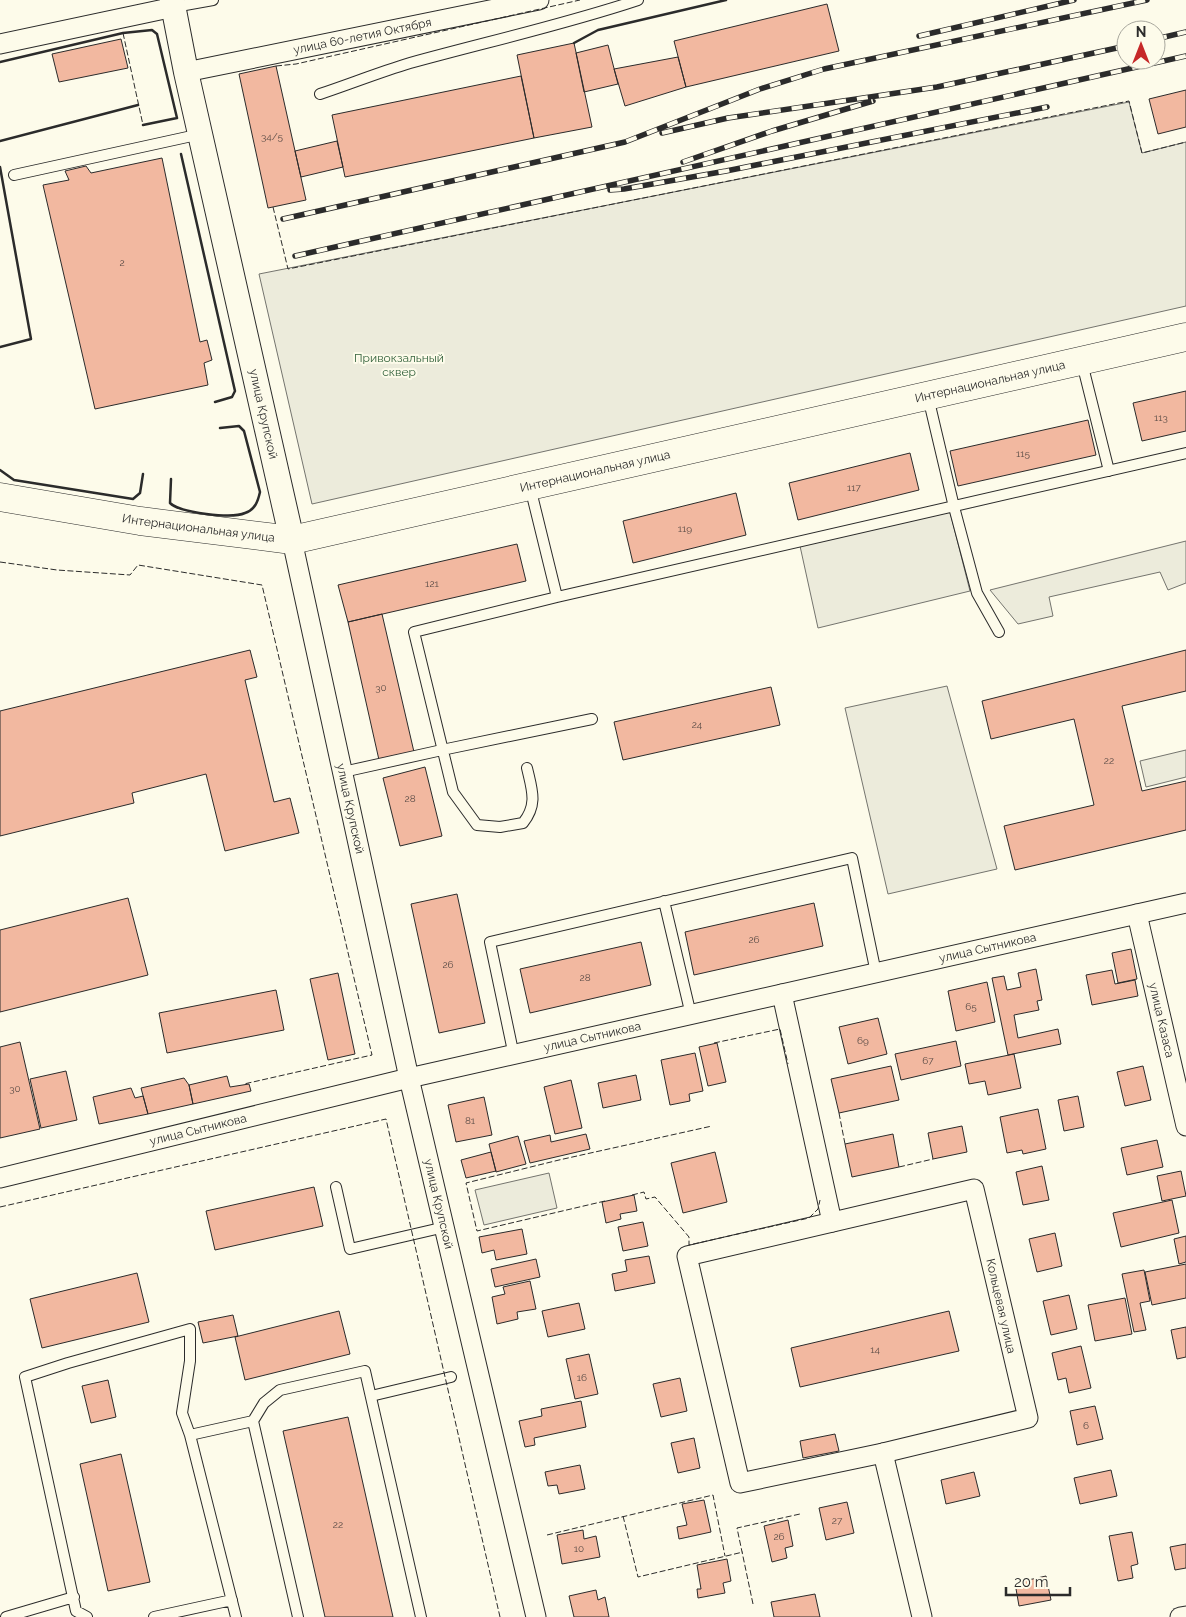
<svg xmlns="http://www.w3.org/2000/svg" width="1186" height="1617" font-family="Raleway,sans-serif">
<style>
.green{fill:#ecebdb;stroke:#74746e}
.building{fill:#f2b8a0;stroke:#2b2b2b}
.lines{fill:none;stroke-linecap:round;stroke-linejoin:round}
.service-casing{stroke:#2b2b2b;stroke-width:12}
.minor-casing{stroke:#2b2b2b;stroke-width:21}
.tertiary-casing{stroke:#2b2b2b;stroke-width:26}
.secondary-casing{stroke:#2b2b2b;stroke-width:29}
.service{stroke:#fdfbea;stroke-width:10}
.minor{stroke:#fdfbea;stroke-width:19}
.tertiary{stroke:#fdfbea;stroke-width:24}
.secondary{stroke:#fdfbea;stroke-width:28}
.rail-casing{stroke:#2b2b2b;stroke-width:5.5}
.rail{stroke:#fdfbea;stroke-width:4;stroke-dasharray:11;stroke-linecap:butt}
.fence{stroke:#2b2b2b;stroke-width:1;stroke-dasharray:6 2.5;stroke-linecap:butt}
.wall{stroke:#2b2b2b;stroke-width:2.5}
.labels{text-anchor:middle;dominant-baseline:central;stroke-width:4;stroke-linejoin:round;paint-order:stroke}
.number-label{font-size:10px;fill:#5d4e48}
.street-label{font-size:12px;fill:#2b2b2b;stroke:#fdfbea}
.park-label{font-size:12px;fill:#34623c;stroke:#fdfbea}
</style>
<rect width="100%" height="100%" fill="#fdfbea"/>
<path class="green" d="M1129,102L1142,153L1186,142V306L312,504L259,274Z
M950,512L970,591L818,628L800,546Z
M1186,541V583L1168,590L1160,572L1049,597L1053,616L1018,624L990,590Z
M947,686L997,869L888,894L845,708Z
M1186,750V777L1146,787L1140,761Z
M549,1173L557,1208L484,1225L475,1190Z"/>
<path class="building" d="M827,4L839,51L686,87L674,41Z
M121,39L128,68L59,82L52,54Z
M574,43L592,127L534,138L517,55Z
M608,45L618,84L584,92L576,53Z
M678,57L686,87L625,106L614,69Z
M276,66L306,200L268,208L239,74Z
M521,76L534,138L345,177L332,115Z
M1186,90V127L1158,134L1149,99Z
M337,141L343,167L301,177L295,151Z
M162,158L200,342L207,340L212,360L204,363L208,385L95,409L43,185L69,180L65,171L86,166L91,173Z
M1186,391V431L1142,441L1133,403Z
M1088,420L1096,455L958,486L950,451Z
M910,453L919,490L798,520L789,483Z
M736,493L746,535L633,563L623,521Z
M517,544L526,581L348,622L338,585Z
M382,614L414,752L379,760L348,622Z
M250,650L257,677L245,680L274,802L290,798L299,833L225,851L206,774L132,793L134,803L0,836V711Z
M1186,650V691L1122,706L1142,791L1186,781V830L1015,870L1004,826L1094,805L1074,719L991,739L982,701Z
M771,687L780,725L623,760L614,722Z
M425,767L442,836L400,846L383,778Z
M457,894L485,1023L439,1033L411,904Z
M128,898L148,975L0,1012V930Z
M814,903L823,946L694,975L685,932Z
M641,942L651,985L530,1013L520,969Z
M1131,949L1137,979L1118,983L1112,953Z
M1036,969L1042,1000L1037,1001L1039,1010L1014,1015L1018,1038L1058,1029L1061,1044L1008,1055L992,978L1004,976L1007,990L1021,987L1018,973Z
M1112,970L1115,984L1135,980L1138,996L1092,1005L1086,975Z
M338,973L355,1054L328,1060L310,979Z
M987,982L995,1022L956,1031L948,991Z
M276,990L284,1030L167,1053L159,1013Z
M878,1018L887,1054L848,1064L839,1027Z
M956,1041L961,1066L901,1080L895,1054Z
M20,1042L40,1129L0,1138V1047Z
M717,1043L726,1082L708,1086L699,1047Z
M695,1053L703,1091L689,1094L690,1101L670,1105L661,1060Z
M1014,1054L1021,1088L988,1095L985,1081L969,1084L965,1064Z
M891,1066L899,1100L839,1113L831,1079Z
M1143,1066L1151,1100L1125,1106L1117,1072Z
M66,1071L77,1120L41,1128L30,1079Z
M636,1075L641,1100L603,1108L598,1083Z
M227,1076L230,1087L249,1084L251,1091L193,1104L189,1085Z
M184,1078L189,1085L193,1104L148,1114L141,1088Z
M571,1080L582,1128L555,1134L544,1087Z
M131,1088L135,1098L143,1096L148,1114L99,1124L93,1097Z
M1078,1096L1084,1127L1064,1131L1058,1100Z
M484,1097L492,1135L456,1142L448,1105Z
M1038,1109L1046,1149L1023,1154L1022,1150L1007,1153L1000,1117Z
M962,1126L967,1152L933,1159L928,1133Z
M586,1134L590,1149L530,1163L524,1141L550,1135L551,1142Z
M893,1134L899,1167L852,1177L845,1144Z
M518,1136L526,1164L496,1172L489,1144Z
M1157,1140L1163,1167L1127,1175L1121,1148Z
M491,1152L496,1171L466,1178L461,1160Z
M715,1152L727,1202L683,1213L671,1163Z
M1042,1166L1049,1200L1023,1205L1016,1172Z
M1181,1171L1186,1196L1162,1201L1157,1176Z
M314,1187L323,1226L215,1250L206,1211Z
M634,1195L637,1211L620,1214L621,1219L606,1223L602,1202Z
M1172,1200L1179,1233L1121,1247L1113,1213Z
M643,1222L648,1246L623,1251L618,1227Z
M522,1229L527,1254L496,1260L494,1250L482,1253L479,1237Z
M1055,1233L1062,1266L1037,1272L1029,1239Z
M1186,1236V1262L1179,1264L1174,1239Z
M649,1256L655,1283L615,1291L612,1274L627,1271L625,1260Z
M536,1259L540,1277L495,1287L491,1269Z
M1186,1264V1298L1152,1305L1145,1272Z
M1144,1270L1150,1301L1140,1303L1146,1330L1134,1332L1122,1274Z
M137,1273L149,1322L42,1348L30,1299Z
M530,1281L536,1309L517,1312L518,1319L497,1324L492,1297L505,1294L503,1287Z
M1069,1295L1077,1329L1051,1335L1043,1301Z
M1125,1298L1132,1334L1095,1341L1088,1305Z
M579,1303L585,1329L548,1337L542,1311Z
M339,1311L350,1354L245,1380L235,1337Z
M949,1311L959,1351L800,1387L791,1348Z
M233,1315L238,1336L203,1343L198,1322Z
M1186,1327V1357L1177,1359L1171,1330Z
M1081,1346L1091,1388L1069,1393L1066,1378L1058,1380L1052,1353Z
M589,1354L598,1394L575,1399L566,1359Z
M680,1378L687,1411L661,1417L653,1384Z
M108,1380L116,1417L91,1423L82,1386Z
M581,1401L586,1427L534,1438L535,1445L525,1447L519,1421L542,1416L541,1409Z
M1095,1406L1103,1439L1077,1445L1070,1411Z
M348,1417L393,1617H325L283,1431Z
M835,1434L839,1451L803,1458L800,1441Z
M694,1438L700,1468L678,1473L671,1443Z
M121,1454L150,1582L108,1591L80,1464Z
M580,1465L585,1489L559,1494L557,1485L548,1486L545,1472Z
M1111,1470L1117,1496L1080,1504L1074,1478Z
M974,1472L980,1496L946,1504L941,1480Z
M704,1500L711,1532L679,1539L677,1527L687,1525L682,1504Z
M847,1502L854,1533L826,1540L819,1508Z
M788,1520L793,1546L785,1548L787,1558L772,1562L764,1526Z
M583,1530L584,1539L596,1536L600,1557L562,1564L557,1535Z
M1132,1532L1138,1564L1131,1566L1133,1578L1118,1581L1109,1536Z
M1186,1544V1568L1175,1570L1170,1547Z
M727,1559L731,1581L723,1583L725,1593L698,1598L697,1589H701L697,1565Z
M1046,1576L1051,1600L1019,1606L1015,1583Z
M596,1590L598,1600L605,1597L609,1617H574L569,1596Z
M815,1594L820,1617H774L771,1602Z"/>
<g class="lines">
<g class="service-casing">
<path id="service" d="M174,7L213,0
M320,94C350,84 380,72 410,63C486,42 563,25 638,0
M14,175L201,134
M1082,363L1109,471
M928,397L954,507L977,593L999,632
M530,487L557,597
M527,768C532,790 538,804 523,823L500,827L477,825L453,792L414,632L557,597L1186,453
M343,772L442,750L592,719
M664,901L691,1015
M514,1056L490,942L852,858L876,973
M336,1187L350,1249L445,1227
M371,1396L451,1377
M253,1421L298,1617
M6,1617L74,1597
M87,1617L76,1611L25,1377L68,1363L190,1329V1361L182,1413L190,1435
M154,1617L232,1600
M236,1617L190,1435L253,1421L264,1403L280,1390L365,1371L421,1617"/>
</g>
<g class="minor-casing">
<g id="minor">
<path d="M0,44L174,7"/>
<path id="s1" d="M186,72L539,0"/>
<path id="s2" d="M292,540L409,1078L536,1617"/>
<path id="s3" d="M1137,914L1186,1126"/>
<path d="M782,994L832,1222"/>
<path id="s4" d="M0,1178L409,1078L1186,903"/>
<path d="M974,1189L1028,1418L883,1453L740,1483L687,1256Z"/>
<path d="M883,1453L922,1617"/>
<path d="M1180,1617L1186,1616"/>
</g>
</g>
<g class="tertiary-casing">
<g id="tertiary">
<path id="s5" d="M172,0L186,72L292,540"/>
</g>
</g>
<g class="secondary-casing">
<g id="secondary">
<path id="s6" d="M0,497L140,521L292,540L1186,337"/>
</g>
</g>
<use href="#service" class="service"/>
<use href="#minor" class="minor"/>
<use href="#tertiary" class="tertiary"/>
<use href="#secondary" class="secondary"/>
<g class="rail-casing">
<path id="rail" d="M919,36L1074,0
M1156,39L1186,32
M662,133L728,118L937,87L1126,46
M683,162L772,131L873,101
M610,190L624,189L726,171L1047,107
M283,219L625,142L760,89L824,69L1147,0
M295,256L1186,56"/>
</g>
<use href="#rail" class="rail"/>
<path class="fence" d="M123,33L143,125
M276,66L296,64L580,0
M273,207L288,269L1129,101L1142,153L1186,142
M0,562L57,570L130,575L138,565L262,585L372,1055L244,1084
M714,1043L780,1029L788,1064
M839,1113L845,1144
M899,1167L933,1159
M632,1195L644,1192L646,1199L655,1197L689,1237V1245L809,1218L818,1209L820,1200
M605,1201L477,1231L466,1183L559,1160L712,1126
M0,1207L386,1119L500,1617
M623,1516L638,1577L743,1552
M547,1535L713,1495L725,1556
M753,1604L737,1528L800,1514"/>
<path class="wall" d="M574,43L598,30L726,0
M0,62L123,33L152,30L157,34L177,118L143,125
M0,141L138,105
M181,154L235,391L232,397L215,402
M0,167L31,339L0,347
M0,470L14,480L133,499L140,493L143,474
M171,479L170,503C180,513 232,519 245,513C255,510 258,501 260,492L244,431L239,426L220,428"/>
</g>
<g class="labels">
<g class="number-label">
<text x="272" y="136">34/5</text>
<text x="122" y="262">2</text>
<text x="1161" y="417">113</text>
<text x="1023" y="453">115</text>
<text x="854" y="487">117</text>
<text x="685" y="528">119</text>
<text x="432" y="583">121</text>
<text x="381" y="687">30</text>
<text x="697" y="724">24</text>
<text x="1109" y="760">22</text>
<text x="410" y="798">28</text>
<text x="754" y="939">26</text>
<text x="448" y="964">26</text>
<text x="585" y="977">28</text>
<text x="971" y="1006">65</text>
<text x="863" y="1040">69</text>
<text x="928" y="1060">67</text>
<text x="15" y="1088">30</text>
<text x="470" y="1120">81</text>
<text x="875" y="1349">14</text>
<text x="582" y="1377">16</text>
<text x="1086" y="1425">6</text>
<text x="837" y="1520">27</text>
<text x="338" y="1524">22</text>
<text x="779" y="1536">26</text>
<text x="579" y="1548">10</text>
</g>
<g class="street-label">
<text stroke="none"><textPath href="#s1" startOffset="180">улица 60-летия Октября</textPath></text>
<text stroke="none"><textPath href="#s6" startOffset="1011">Интернациональная улица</textPath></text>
<text stroke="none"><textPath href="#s5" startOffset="424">улица Крупской</textPath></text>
<text stroke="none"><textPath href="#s6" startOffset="606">Интернациональная улица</textPath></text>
<text stroke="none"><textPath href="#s6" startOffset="201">Интернациональная улица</textPath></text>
<text stroke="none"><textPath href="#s2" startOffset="275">улица Крупской</textPath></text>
<text stroke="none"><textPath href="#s4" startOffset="1014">улица Сытникова</textPath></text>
<text stroke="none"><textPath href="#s3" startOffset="109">улица Казаса</textPath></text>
<text stroke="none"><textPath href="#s4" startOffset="609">улица Сытникова</textPath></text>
<text stroke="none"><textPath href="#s4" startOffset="204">улица Сытникова</textPath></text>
<text stroke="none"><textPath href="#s2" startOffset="680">улица Крупской</textPath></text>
<text transform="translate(1001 1306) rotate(77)">Кольцевая улица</text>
</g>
<g class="park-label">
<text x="399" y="358">Привокзальный<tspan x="399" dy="14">сквер</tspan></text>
</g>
</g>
<g transform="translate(1141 45)"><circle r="24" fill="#fdfbea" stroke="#a9a89e"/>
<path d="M0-4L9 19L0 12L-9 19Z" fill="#c62828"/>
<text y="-8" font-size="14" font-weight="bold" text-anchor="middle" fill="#2b2b2b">N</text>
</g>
<path d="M1006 1587v8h64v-8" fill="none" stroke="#2b2b2b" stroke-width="2.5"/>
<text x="1014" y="1587" font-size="15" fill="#2b2b2b" stroke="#fdfbea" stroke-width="4" paint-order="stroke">20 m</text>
</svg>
